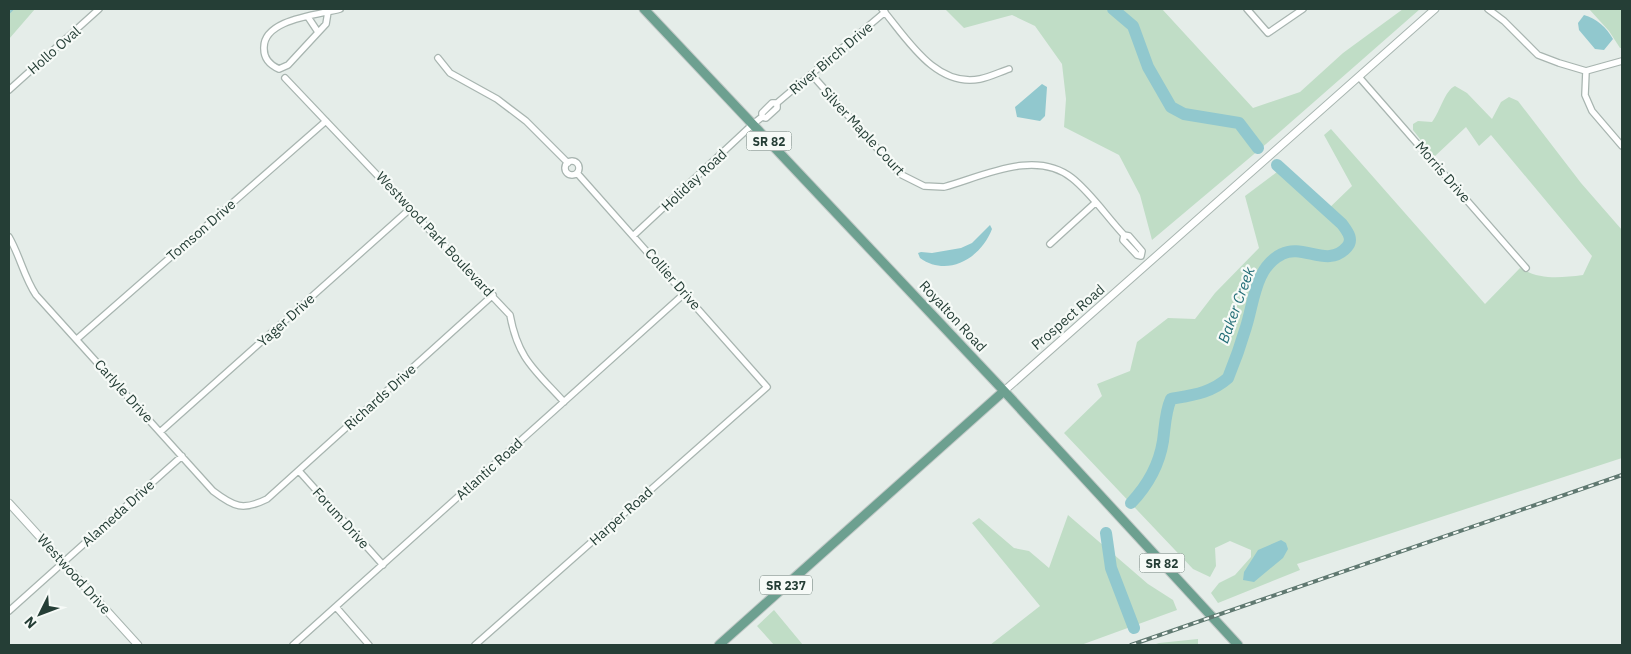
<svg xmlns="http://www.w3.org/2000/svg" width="1631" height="654" font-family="'IBM Plex Sans',sans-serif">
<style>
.green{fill:#c0ddc6}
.water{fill:#91c8ce}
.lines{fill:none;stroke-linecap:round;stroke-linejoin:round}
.stream{stroke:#91c8ce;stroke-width:2}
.river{stroke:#91c8ce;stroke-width:12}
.minor-casing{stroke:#a8b5b0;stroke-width:8}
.tertiary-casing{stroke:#a8b5b0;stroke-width:9}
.primary-casing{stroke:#c2c9c7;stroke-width:11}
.minor{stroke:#fff;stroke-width:5.5}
.tertiary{stroke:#fff;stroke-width:7}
.primary{stroke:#6da090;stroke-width:9}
.rail-casing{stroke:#607971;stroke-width:4}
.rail{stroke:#f6faf7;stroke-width:2;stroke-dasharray:5.5;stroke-linecap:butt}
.labels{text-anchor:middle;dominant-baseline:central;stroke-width:4.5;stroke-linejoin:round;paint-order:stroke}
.shield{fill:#f6faf7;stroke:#647670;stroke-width:1}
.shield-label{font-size:12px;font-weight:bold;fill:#253e36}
.street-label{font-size:14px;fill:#253e36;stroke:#f6faf7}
.water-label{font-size:15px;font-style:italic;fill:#236d77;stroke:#f6faf7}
</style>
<rect width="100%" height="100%" fill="#e5ede9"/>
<path class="green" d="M9,9H35L9,39Z
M945,9H1162L1253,108L1300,92L1343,53L1403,9H1420L1266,144L1152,240L1140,195L1119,155L1064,127L1066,99L1062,64L1035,26L1012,15L964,28Z
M1589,9H1622V48H1620L1609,31Z
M1455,86L1467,93L1492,119L1501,102L1509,97L1518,101L1581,183L1622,230V458L1297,564L1300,570L1218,603L1211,593L1219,583L1235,575L1251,557V550L1230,541L1215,548L1216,566L1210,577L1193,569L1064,433L1102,396L1097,384L1130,371L1137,342L1168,318L1195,319L1215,293L1259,248L1245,196L1277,172L1324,213L1352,186L1324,135L1331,129L1485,304L1520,268C1541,280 1559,278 1583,275L1592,256L1491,135L1479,146L1466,127L1434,157L1413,130V124L1418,121L1432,122C1440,112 1445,90 1455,86Z
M1068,515L1148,584L1173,600L1177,610L1081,645H990L1040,606L972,523L979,518L1014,548L1029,551L1049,568Z
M774,610L803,645H774L757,626Z
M1198,639V645H1153L1159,643Z"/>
<path class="water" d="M1584,15C1596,18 1607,28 1613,39L1604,50L1595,49L1579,30L1578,23Z
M1042,84L1047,87L1045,116L1040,121L1017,117L1015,107Z
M990,225L992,229C981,258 948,278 920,258L918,253L921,252L932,253L961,248L972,243Z
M1281,540L1286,543L1288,549L1283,558L1254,582L1243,580L1244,572L1258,550Z"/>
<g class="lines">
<path class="stream" d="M9,13L13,9"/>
<path class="river" d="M1113,9L1133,26L1148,67L1171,107L1184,114L1239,123L1258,148
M1131,503C1148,485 1159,466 1163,441C1165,427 1165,412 1171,399C1193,395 1211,393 1228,378C1235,361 1241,344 1246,327C1254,302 1255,267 1282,254C1303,243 1328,269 1347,247C1354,239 1347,231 1342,224L1277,165
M1106,533L1111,568L1134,628"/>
<g class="minor-casing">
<path id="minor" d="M882,9C906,37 935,88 980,79C990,77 1000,72 1009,69
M1247,9L1268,33L1303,9
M1488,9L1504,21L1538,55L1559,63L1586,71L1622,61
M328,12L326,24L288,65L279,69C270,65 264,59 264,49C262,19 318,15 340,9
M308,17L318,32
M438,58L450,73L497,99L526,121L568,163
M1586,71L1585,95L1592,111L1622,146
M812,75L900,174L924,186L944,187C984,176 1035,149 1072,178C1091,193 1107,217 1124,235
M1359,77L1526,268
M285,78L510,315C518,359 535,370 564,402
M9,90L99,9
M777,103L885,12
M565 168a7 7 0 1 1 14 0a7 7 0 1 1-14 0Z
M634,235L753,124L762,117L766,118L777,108V103H772L762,113V117
M1124,235L1129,236L1142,251L1141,256L1137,255L1123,240Z
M9,237C20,256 24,277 36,295L213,491C234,507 243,511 267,499L493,295
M1050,244L1095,203
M77,339L326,121
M160,432L411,208
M299,471L383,565
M336,607L369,645
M9,611L182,456
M293,645L685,293
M475,645L767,387L577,173"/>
</g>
<g class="tertiary-casing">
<path id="tertiary" d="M1004,391L1435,9
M9,503L138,645"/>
</g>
<g class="primary-casing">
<path id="primary" d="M644,9L1004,391L1238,645
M719,645L1004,391"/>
</g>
<use href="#minor" class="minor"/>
<use href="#tertiary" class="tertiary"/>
<use href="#primary" class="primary"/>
<g class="rail-casing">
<path id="rail" d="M1131,645L1622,475"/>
</g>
<use href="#rail" class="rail"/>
</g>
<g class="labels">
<g class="shield">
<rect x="746.5" y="131.5" width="45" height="19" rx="4"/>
<rect x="1139.5" y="553.5" width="45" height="19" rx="4"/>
<rect x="760" y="575.5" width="52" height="19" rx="4"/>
</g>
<g class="shield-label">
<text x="769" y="141">SR 82</text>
<text x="1162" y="563">SR 82</text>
<text x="786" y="585">SR 237</text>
</g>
<g class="street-label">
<text transform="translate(54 50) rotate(-41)">Hollo Oval</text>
<text transform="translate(831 58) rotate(-40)">River Birch Drive</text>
<text transform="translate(863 131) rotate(47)">Silver Maple Court</text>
<text transform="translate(1443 172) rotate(49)">Morris Drive</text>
<text transform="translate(694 180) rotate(-43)">Holiday Road</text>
<text transform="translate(201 230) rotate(-41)">Tomson Drive</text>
<text transform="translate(435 234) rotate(47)">Westwood Park Boulevard</text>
<text transform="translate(673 279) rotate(49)">Collier Drive</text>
<text transform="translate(953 316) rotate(47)">Royalton Road</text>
<text transform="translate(1068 317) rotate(-41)">Prospect Road</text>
<text transform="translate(286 320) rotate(-42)">Yager Drive</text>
<text transform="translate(124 391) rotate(48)">Carlyle Drive</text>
<text transform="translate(380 397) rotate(-42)">Richards Drive</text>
<text transform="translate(489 469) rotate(-42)">Atlantic Road</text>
<text transform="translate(118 513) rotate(-42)">Alameda Drive</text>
<text transform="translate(621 516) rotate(-42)">Harper Road</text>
<text transform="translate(341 518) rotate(48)">Forum Drive</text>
<text transform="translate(74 574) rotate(48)">Westwood Drive</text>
</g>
<g class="water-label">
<text transform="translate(1236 305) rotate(-70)">Baker Creek</text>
</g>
</g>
<rect width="1631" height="654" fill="none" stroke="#253e36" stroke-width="20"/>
<g transform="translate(40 614) rotate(228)" stroke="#f6faf7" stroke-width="4" paint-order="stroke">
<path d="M0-4L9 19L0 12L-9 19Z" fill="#253e36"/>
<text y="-8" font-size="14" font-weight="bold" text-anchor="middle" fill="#253e36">N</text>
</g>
</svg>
